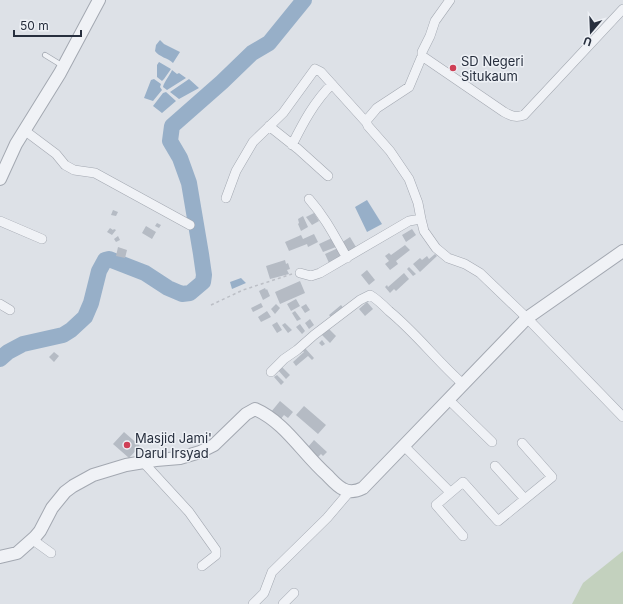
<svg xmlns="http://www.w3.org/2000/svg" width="623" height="604" font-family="Inter,sans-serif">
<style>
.green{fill:#c3d1be}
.water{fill:#97afc8}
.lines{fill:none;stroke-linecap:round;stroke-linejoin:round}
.river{stroke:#97afc8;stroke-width:16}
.building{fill:#b5bbc4}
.service-casing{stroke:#a3a8b1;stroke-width:6}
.minor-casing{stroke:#a3a8b1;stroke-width:10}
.tertiary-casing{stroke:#a3a8b1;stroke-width:14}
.path{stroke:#bcbfc6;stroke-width:1.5;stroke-dasharray:3 3;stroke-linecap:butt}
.service{stroke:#f0f2f6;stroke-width:4.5}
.minor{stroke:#f0f2f6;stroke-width:9}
.tertiary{stroke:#f0f2f6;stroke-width:12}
.poi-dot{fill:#cf3f56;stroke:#edf0f5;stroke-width:1.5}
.labels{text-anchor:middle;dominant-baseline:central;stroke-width:3;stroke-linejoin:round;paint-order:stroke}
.poi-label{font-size:13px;fill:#272f3e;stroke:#edf0f5;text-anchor:start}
</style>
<rect width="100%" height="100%" fill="#dde1e7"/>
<path class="green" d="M623,551V604H572L583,583Z"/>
<path class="water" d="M160,40L164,44L180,52L173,63C168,58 159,57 155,51L156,45Z
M159,62L171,69L164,79L162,81L157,77V65Z
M172,70L177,74L179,73L186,78L167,90L163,87C164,82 170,75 172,70Z
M154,79L161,84L160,87L162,90L153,101L144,98L151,80Z
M189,79L199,88L179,99L170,92Z
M166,92L176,101L162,113L153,106L163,93Z
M367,200L382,224L367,232L355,207Z
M241,278L246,283L232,289L230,282Z"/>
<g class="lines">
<path class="river" d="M0,359L8,352L23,344L63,335L71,330L85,317L91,303L99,271L105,260L109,259L145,273L168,288L182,294L190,293L203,282L204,275L201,254L189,183L180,158L170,141L172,126L222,82L252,53L269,43L304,0"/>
</g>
<path class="building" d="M113,210L118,212L116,216L111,215Z
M314,213L319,221L312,225L306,217Z
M303,216L308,227L301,231L298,224L299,223L298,219Z
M157,223L161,225L159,228L155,226Z
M146,226L156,232L152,239L142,233Z
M110,228L113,230L114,229L116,230L112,235L107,232Z
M412,229L416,235L406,242L402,235Z
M314,234L318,242L308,247L307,244L289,251L285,242L301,235L303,239Z
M118,236L120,240L116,242L114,239Z
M350,237L356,247L347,252L341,243Z
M332,238L336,247L323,252L319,244Z
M405,245L410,250L396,261L398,264L390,270L385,264L389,261L385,256L389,253L391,255Z
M118,247L127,250L125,258L116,256Z
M338,248L342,257L329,263L325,254Z
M435,254L437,256L420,272L413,264L420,258L422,260L427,256L429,259Z
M285,260L286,264L288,263L290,269L287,270L289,274L270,279L266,266Z
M409,267L416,274L413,276L407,269Z
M367,270L375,280L369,285L361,275Z
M404,273L409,279L396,291L394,289L390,293L385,287L387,285L388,287Z
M300,281L305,293L280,304L275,292Z
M265,288L266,290L267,289L270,296L263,300L259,291Z
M296,299L300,306L291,311L287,304Z
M367,302L373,309L365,316L359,309Z
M261,303L263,307L253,312L251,308Z
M276,304L280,308L275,314L271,309Z
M306,304L310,310L305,313L301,307Z
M341,305L345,310L333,320L329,315Z
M267,311L271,317L261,322L258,317Z
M295,311L301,319L297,321L292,313Z
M310,319L314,325L309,329L305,323Z
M277,322L282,330L277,333L272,325Z
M285,323L292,330L288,333L282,325Z
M300,324L305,331L302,334L296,327Z
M328,328L336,336L330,343L322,335Z
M322,340L325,344L322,346L319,343Z
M304,347L314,358L312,360L308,356L296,366L293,362L304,352L302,350Z
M54,352L59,356L54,362L49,357Z
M280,365L290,375L286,379L277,369Z
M277,375L284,382L281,385L274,377Z
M280,401L293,412L288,418L284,415L280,420L271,412Z
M304,406L326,425L318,434L296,415Z
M124,432L140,446L129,458L113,444Z
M314,440L327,452L323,456L321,454L318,457L308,447Z"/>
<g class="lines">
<g class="service-casing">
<path id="service" d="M45,55L63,66"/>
</g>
<g class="minor-casing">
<path id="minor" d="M450,0L435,21L430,36L422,52V56L409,87L377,108L366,121L368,126L390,151L409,179L418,203L421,219L424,231L436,248L448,258L465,264L480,273L527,318L623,417
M422,56L504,112C511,116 516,118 524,115L623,9
M269,126L298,149L328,176
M24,130L56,154L65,165L74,170L95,173L190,225
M292,145C303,123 314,102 332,84
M226,198L236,171L253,142L283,113L315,69L321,72L366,122
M309,199C325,217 335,237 347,258
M0,221L42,239
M300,273L311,276L320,273L409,221L421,219
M0,304L10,310
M271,372L284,359L297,350L314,335L360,300L370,295C377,299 383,305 389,311C416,333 437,361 463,384
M449,400L492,442
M404,446L450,492
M144,463L189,512L216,550V555L202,566
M495,466L525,499
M463,536L436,505L463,482L498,521L552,477L522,443
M33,540L51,553
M253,604L264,593L272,572L327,518L350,491
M283,604L294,593"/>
</g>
<g class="tertiary-casing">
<path id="tertiary" d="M0,179L16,144L60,73L99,0
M0,557L17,553L35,537L40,531L52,508L65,492L73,486L93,475L126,465L156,460L180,458L200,452L214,445L246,414L255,409C285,422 303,454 327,475C332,480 337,486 343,489C350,493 357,491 363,488L527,318L623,251"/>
</g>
<path class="path" d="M211,305L243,290L292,274"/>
<use href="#service" class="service"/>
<use href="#minor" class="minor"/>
<use href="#tertiary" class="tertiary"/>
</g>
<g class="poi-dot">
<circle cx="453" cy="68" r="4"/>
<circle cx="127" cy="445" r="4"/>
</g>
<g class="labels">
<g class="poi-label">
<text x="461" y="61">SD Negeri<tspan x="461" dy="15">Situkaum</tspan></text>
<text x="135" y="438">Masjid Jami'<tspan x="135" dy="15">Darul Irsyad</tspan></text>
</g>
</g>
<g transform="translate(591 32) rotate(199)" stroke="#edf0f5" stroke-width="3" paint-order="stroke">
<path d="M0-3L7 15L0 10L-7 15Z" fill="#272f3e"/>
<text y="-6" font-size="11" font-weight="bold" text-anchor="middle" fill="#272f3e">U</text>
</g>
<path d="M14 30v6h67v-6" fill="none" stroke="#272f3e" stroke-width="2"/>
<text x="20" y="30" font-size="12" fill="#272f3e" stroke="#edf0f5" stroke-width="3" paint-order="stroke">50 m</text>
</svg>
